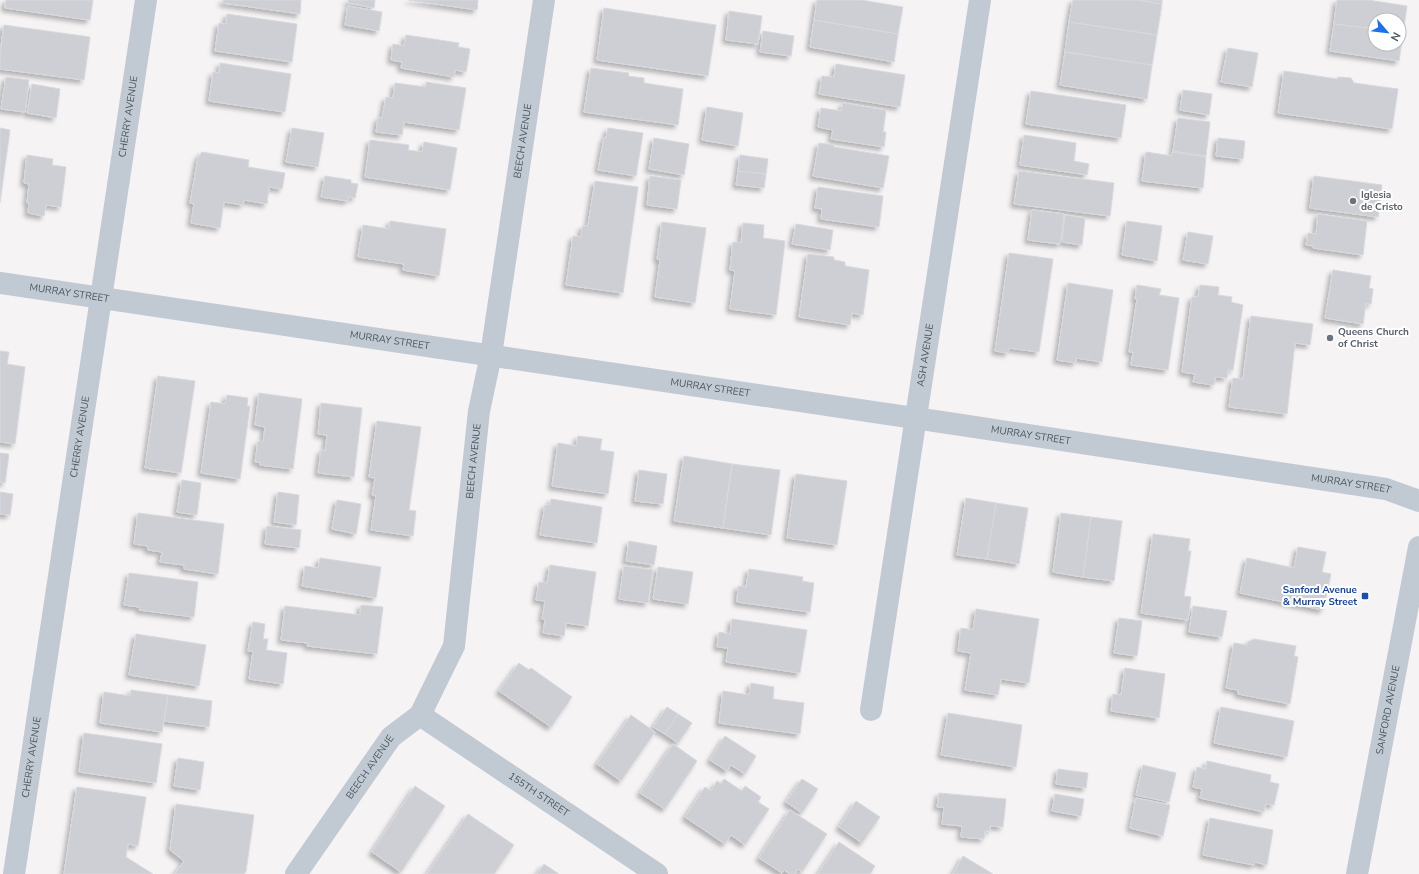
<svg xmlns="http://www.w3.org/2000/svg" width="1419" height="874" font-family="'Nunito Sans',sans-serif">
<style>
.building{fill:#cdcfd5;stroke:#d7d9de;filter:url(#shadow)}
.lines{fill:none;stroke-linecap:round;stroke-linejoin:round}
.minor{stroke:#c1cad2;stroke-width:22}
.tertiary{stroke:#c1cad2;stroke-width:22}
.worship-dot{fill:#6b7280;stroke:#fff;stroke-width:1.5}
.transit-dot{fill:#1a4fb4;stroke:#fff;stroke-width:1.5}
.labels{text-anchor:middle;dominant-baseline:central;stroke-width:4;stroke-linejoin:round;paint-order:stroke}
.street-label{font-size:10px;fill:#4a5661;stroke:#fff}
.worship-label{font-size:10px;font-weight:bold;fill:#5b616d;stroke:#fff;text-anchor:start}
.transit-label{font-size:10px;font-weight:bold;fill:#164399;stroke:#fff;text-anchor:end}
</style>
<defs>
<filter id="shadow"><feDropShadow dx="-3.5" dy="3.5" stdDeviation="2" flood-color="#0004"/></filter>
</defs>
<rect width="100%" height="100%" fill="#f5f3f3"/>
<path class="building" d="M6,0H93L90,20L5,8Z
M223,0H301L300,14L223,3Z
M348,0H375L374,8L348,3Z
M409,0H478L477,10Z
M817,0H861L903,7L898,34L814,20Z
M1073,0H1138L1162,4L1157,35L1069,22Z
M1138,0H1162V4Z
M1337,0H1368L1407,6L1403,33H1399V20H1375V29L1334,24Z
M348,6L382,12L379,31L345,25Z
M604,8L716,25L708,76L597,60Z
M729,11L762,16L758,44L726,40Z
M227,14L297,24L292,62L215,51L219,23L226,24Z
M814,20L898,34L894,62L810,47Z
M1069,22L1157,35L1152,65L1065,52Z
M1334,24L1375,29V44H1399V33H1403L1399,61L1330,51Z
M4,25L90,37L84,80L0,69V53Z
M763,31L794,36L791,56L760,52Z
M406,35L459,43L458,47L470,49L466,72L455,70L454,77L401,68L402,62L391,60L393,44L404,46Z
M1228,48L1258,53L1252,87L1221,82Z
M1065,52L1152,65L1147,99L1060,85Z
M220,63L291,74L285,112L209,101L213,72L219,73Z
M836,64L905,75L900,107L819,94L822,76L834,77Z
M591,68L629,73L628,76L644,78V83L683,89L678,125L584,112Z
M1284,71L1337,79L1338,77L1351,78L1354,83L1398,89L1392,129L1278,113Z
M6,77L29,80L25,112L1,109Z
M426,82L466,88L459,130L404,122L402,135L376,132L378,118H382L386,97L393,98L395,83L426,87Z
M32,84L60,89L56,118L27,113Z
M1183,90L1212,94L1209,115L1180,110Z
M1031,91L1126,105L1121,138L1026,124Z
M843,103L886,110L883,132H886L884,147L831,139L833,130L818,127L821,108L841,111Z
M707,107L743,113L738,146L702,140Z
M1178,118L1210,122L1206,156L1173,151Z
M0,128L10,130L0,202Z
M292,128L324,133L318,167L286,162Z
M608,128L643,133L636,176L598,170L604,138H606Z
M1024,135L1076,143L1074,161L1089,164L1087,175L1020,165Z
M654,138L689,144L684,175L649,169Z
M1218,138L1245,141L1243,159L1216,156Z
M370,140L409,145L408,150L422,152L424,142L457,148L450,190L365,177Z
M819,143L834,145V147L889,156L883,188L813,176Z
M202,152L249,160L248,167L285,173L282,189L269,187L267,204L244,200L243,205L224,202L220,228L191,223L194,204L190,203L198,158Z
M1146,152L1172,156V152L1206,157L1203,188L1142,181Z
M27,155L53,159L52,165L66,167L61,207L46,205L44,216L28,213L29,203H27L29,184L24,183Z
M740,155L768,159L766,174L738,171Z
M738,171L766,174L764,188L736,185Z
M1019,171L1114,183L1110,216L1014,204Z
M325,176L351,180V183L358,184L355,198L349,197L348,201L321,197Z
M650,176L681,180L677,209L647,205Z
M1314,176L1382,185L1378,217L1310,208Z
M595,181L638,187L623,293L566,285L573,236L581,237L582,227L588,225Z
M818,187L883,196L879,227L821,219L822,209L815,208Z
M1032,210L1064,214L1060,244L1028,240Z
M1318,214L1367,221L1363,255L1313,248L1314,246L1306,245L1308,233L1316,234Z
M1065,215L1085,218L1082,245L1062,242Z
M390,221L446,229L439,276L403,270L404,264L358,257L363,225L389,229Z
M1127,221L1162,226L1157,261L1122,255Z
M662,222L706,228L695,303L655,297L660,260L657,259Z
M743,223L764,225L763,238L785,241L776,315L730,309L735,271L730,270L733,242L741,243Z
M796,224L833,230L830,250L792,244Z
M1188,232L1213,236L1208,264L1183,260Z
M1009,253L1053,259L1039,352L1009,348L1008,353L995,351Z
M808,254L834,257V260L845,262V266L869,270L863,315L852,313L850,325L799,317Z
M1333,270L1371,276L1369,288L1373,289L1371,304L1366,303L1363,324L1325,318Z
M1068,283L1113,290L1102,362L1076,358V363L1057,360Z
M1137,285L1161,289L1159,295L1179,298L1168,370L1131,365L1133,352H1129L1137,299H1135Z
M1200,285L1219,287L1218,295L1232,297L1231,302L1243,305L1233,370L1228,369L1227,378L1215,377L1214,385L1193,382L1195,374L1182,372L1192,297H1198Z
M1251,316L1313,324L1310,345L1295,343L1287,414L1229,407L1233,378L1243,379Z
M0,351L9,352L7,364L25,367L15,444L0,442Z
M158,376L195,381L181,473L145,468Z
M259,393L302,399L293,469L260,465V462H255L258,441L263,442L265,427L255,425Z
M227,395L248,398L247,406H250L240,479L201,473L211,402L225,404Z
M321,403L362,408L354,477L318,473L321,450L325,451L327,435L318,434Z
M377,421L421,427L409,510L416,511L413,536L371,530L376,496L372,495L375,478L369,477Z
M578,436L602,439L600,450L614,452L608,494L552,486L558,443L576,446Z
M0,453L9,454L5,483L0,482Z
M684,456L732,464L723,528L674,521Z
M732,464L780,470L771,535L723,528Z
M639,470L667,474L663,504L635,501Z
M796,474L847,481L837,545L787,538Z
M182,480L201,483L197,515L177,512Z
M0,492L13,494L10,515L0,514Z
M278,492L299,495L296,525L274,522Z
M966,498L996,503L987,559L957,555Z
M551,499L602,507L597,543L540,535L545,505H550Z
M337,500L361,504L356,534L332,529Z
M996,503L1028,508L1019,564L987,559Z
M138,513L224,524L218,574L184,569V565L160,562L162,552L148,550V546L134,544Z
M1061,513L1091,517L1083,577L1053,572Z
M1091,517L1122,521L1114,581L1083,577Z
M267,526L301,530L299,548L265,544Z
M1153,534L1190,539L1188,551H1191L1184,596L1191,597L1188,620L1141,613Z
M629,541L657,546L654,565L626,561Z
M1298,547L1326,552L1322,572L1331,574L1323,610L1240,593L1247,558L1294,568Z
M320,558L381,567L376,598L302,586L305,566L318,568Z
M550,565L596,572L588,626L566,623L564,636L543,633L545,620L542,619L545,601L536,600L539,582L547,583Z
M624,566L653,570L648,603L619,599Z
M658,567L693,572L688,604L653,599Z
M749,569L803,577L802,581L814,583L810,612L737,602L738,586L746,587Z
M129,573L198,582L194,617L139,610L140,607L124,605Z
M361,605L383,607L377,654L307,646L308,643L281,640L285,606L360,615Z
M1193,606L1227,611L1222,637L1189,632Z
M976,609L1039,619L1029,683L1001,679L998,695L965,690L971,653L958,651L961,628L973,630Z
M1119,618L1142,621L1137,656L1114,653Z
M732,619L807,630L800,673L726,662L728,648L717,647L719,632L730,634Z
M253,622L265,624L263,639H268L266,650L287,653L283,684L249,679L253,651H248Z
M136,634L206,645L199,686L129,675Z
M1254,639L1296,646L1294,656L1298,657L1290,704L1238,694V690L1226,688L1234,643L1247,645L1248,642Z
M519,663L529,670L531,668L572,697L551,727L499,691Z
M1125,668L1165,674L1159,718L1111,711L1113,694L1121,695Z
M751,683L774,687L773,699L804,703L800,734L719,723L723,691L749,695Z
M131,690L168,695L162,732L100,723L104,692L130,696Z
M168,695L212,701L209,727L164,721Z
M667,707L678,714L665,734L653,727Z
M1221,707L1294,721L1287,757L1214,743Z
M948,713L1022,725L1016,767L941,755Z
M678,714L692,723L678,743L665,734Z
M631,715L655,732L621,781L597,764Z
M84,733L162,744L156,783L79,772Z
M725,736L756,756L745,774L731,765L727,771L710,760Z
M673,744L697,761L665,809L640,793Z
M178,758L204,762L200,790L174,786Z
M1207,761L1271,775L1270,782L1279,784L1274,805L1266,804L1264,812L1200,798L1202,789L1193,787L1197,767L1205,769Z
M1143,765L1176,773L1169,802L1136,795Z
M1058,769L1088,773L1086,788L1056,784Z
M724,779L742,791L745,786L761,797L758,802L769,809L745,845L731,835L725,844L685,817L705,787L711,791L717,781L721,784Z
M802,779L818,789L802,813L786,802Z
M415,786L445,806L401,872L372,852Z
M77,787L146,797L138,846L128,844L126,857L153,874H64Z
M939,793L1006,799L1003,827L990,826V831H985L984,839L961,837L962,826L942,824L944,807H937Z
M1055,794L1084,799L1081,816L1052,811Z
M1136,798L1170,805L1163,836L1130,828Z
M856,801L880,817L862,843L839,827Z
M176,804L254,815L246,871L244,874H175L184,861L170,850Z
M790,810L827,834L802,872L798,869L795,874H790L784,870L782,873L759,858Z
M468,814L514,845L494,874H427Z
M1210,818L1273,830L1267,865L1255,862L1254,865L1203,855Z
M839,842L875,866L870,874H818Z
M963,856L993,874H953Z
M544,864L559,874H537Z"/>
<g class="lines">
<g class="minor">
<path id="s1" d="M0,283L955,424L1386,489L1419,501"/>
<path id="s2" d="M871,710L980,0"/>
<path id="s3" d="M420,715L657,874"/>
<path id="s4" d="M14,874L146,0"/>
<path id="s5" d="M296,874L391,737L420,715L454,646L479,411L491,355L544,0"/>
</g>
<path class="tertiary" id="s6" d="M1357,874L1419,547"/>
</g>
<g class="worship-dot">
<circle cx="1353" cy="201" r="4"/>
<circle cx="1330" cy="338" r="4"/>
</g>
<rect class="transit-dot" x="1361" y="592" width="8" height="8" rx="2"/>
<g class="labels">
<g class="street-label">
<text stroke="none"><textPath href="#s4" startOffset="766">CHERRY AVENUE</textPath></text>
<text stroke="none"><textPath href="#s5" startOffset="790">BEECH AVENUE</textPath></text>
<text stroke="none"><textPath href="#s1" startOffset="70">MURRAY STREET</textPath></text>
<text stroke="none"><textPath href="#s1" startOffset="394">MURRAY STREET</textPath></text>
<text stroke="none"><textPath href="#s2" startOffset="359">ASH AVENUE</textPath></text>
<text stroke="none"><textPath href="#s1" startOffset="718">MURRAY STREET</textPath></text>
<text stroke="none"><textPath href="#s1" startOffset="1042">MURRAY STREET</textPath></text>
<text stroke="none"><textPath href="#s4" startOffset="442">CHERRY AVENUE</textPath></text>
<text stroke="none"><textPath href="#s5" startOffset="466">BEECH AVENUE</textPath></text>
<text stroke="none"><textPath href="#s1" startOffset="1366">MURRAY STREET</textPath></text>
<text stroke="none"><textPath href="#s6" startOffset="167">SANFORD AVENUE</textPath></text>
<text stroke="none"><textPath href="#s4" startOffset="118">CHERRY AVENUE</textPath></text>
<text stroke="none"><textPath href="#s5" startOffset="130">BEECH AVENUE</textPath></text>
<text stroke="none"><textPath href="#s3" startOffset="143">155TH STREET</textPath></text>
</g>
<g class="worship-label">
<text x="1361" y="195">Iglesia<tspan x="1361" dy="12">de Cristo</tspan></text>
<text x="1338" y="332">Queens Church<tspan x="1338" dy="12">of Christ</tspan></text>
</g>
<g class="transit-label">
<text x="1357" y="590">Sanford Avenue<tspan x="1357" dy="12">&amp; Murray Street</tspan></text>
</g>
</g>
<g transform="translate(1387 32) rotate(118)"><circle r="19" fill="#ffffff" stroke="#b7bbc0"/>
<path d="M0-3L7 15L0 10L-7 15Z" fill="#1a73e8"/>
<text y="-6" font-size="11" font-weight="bold" text-anchor="middle" fill="#4a5661">N</text>
</g>
</svg>
